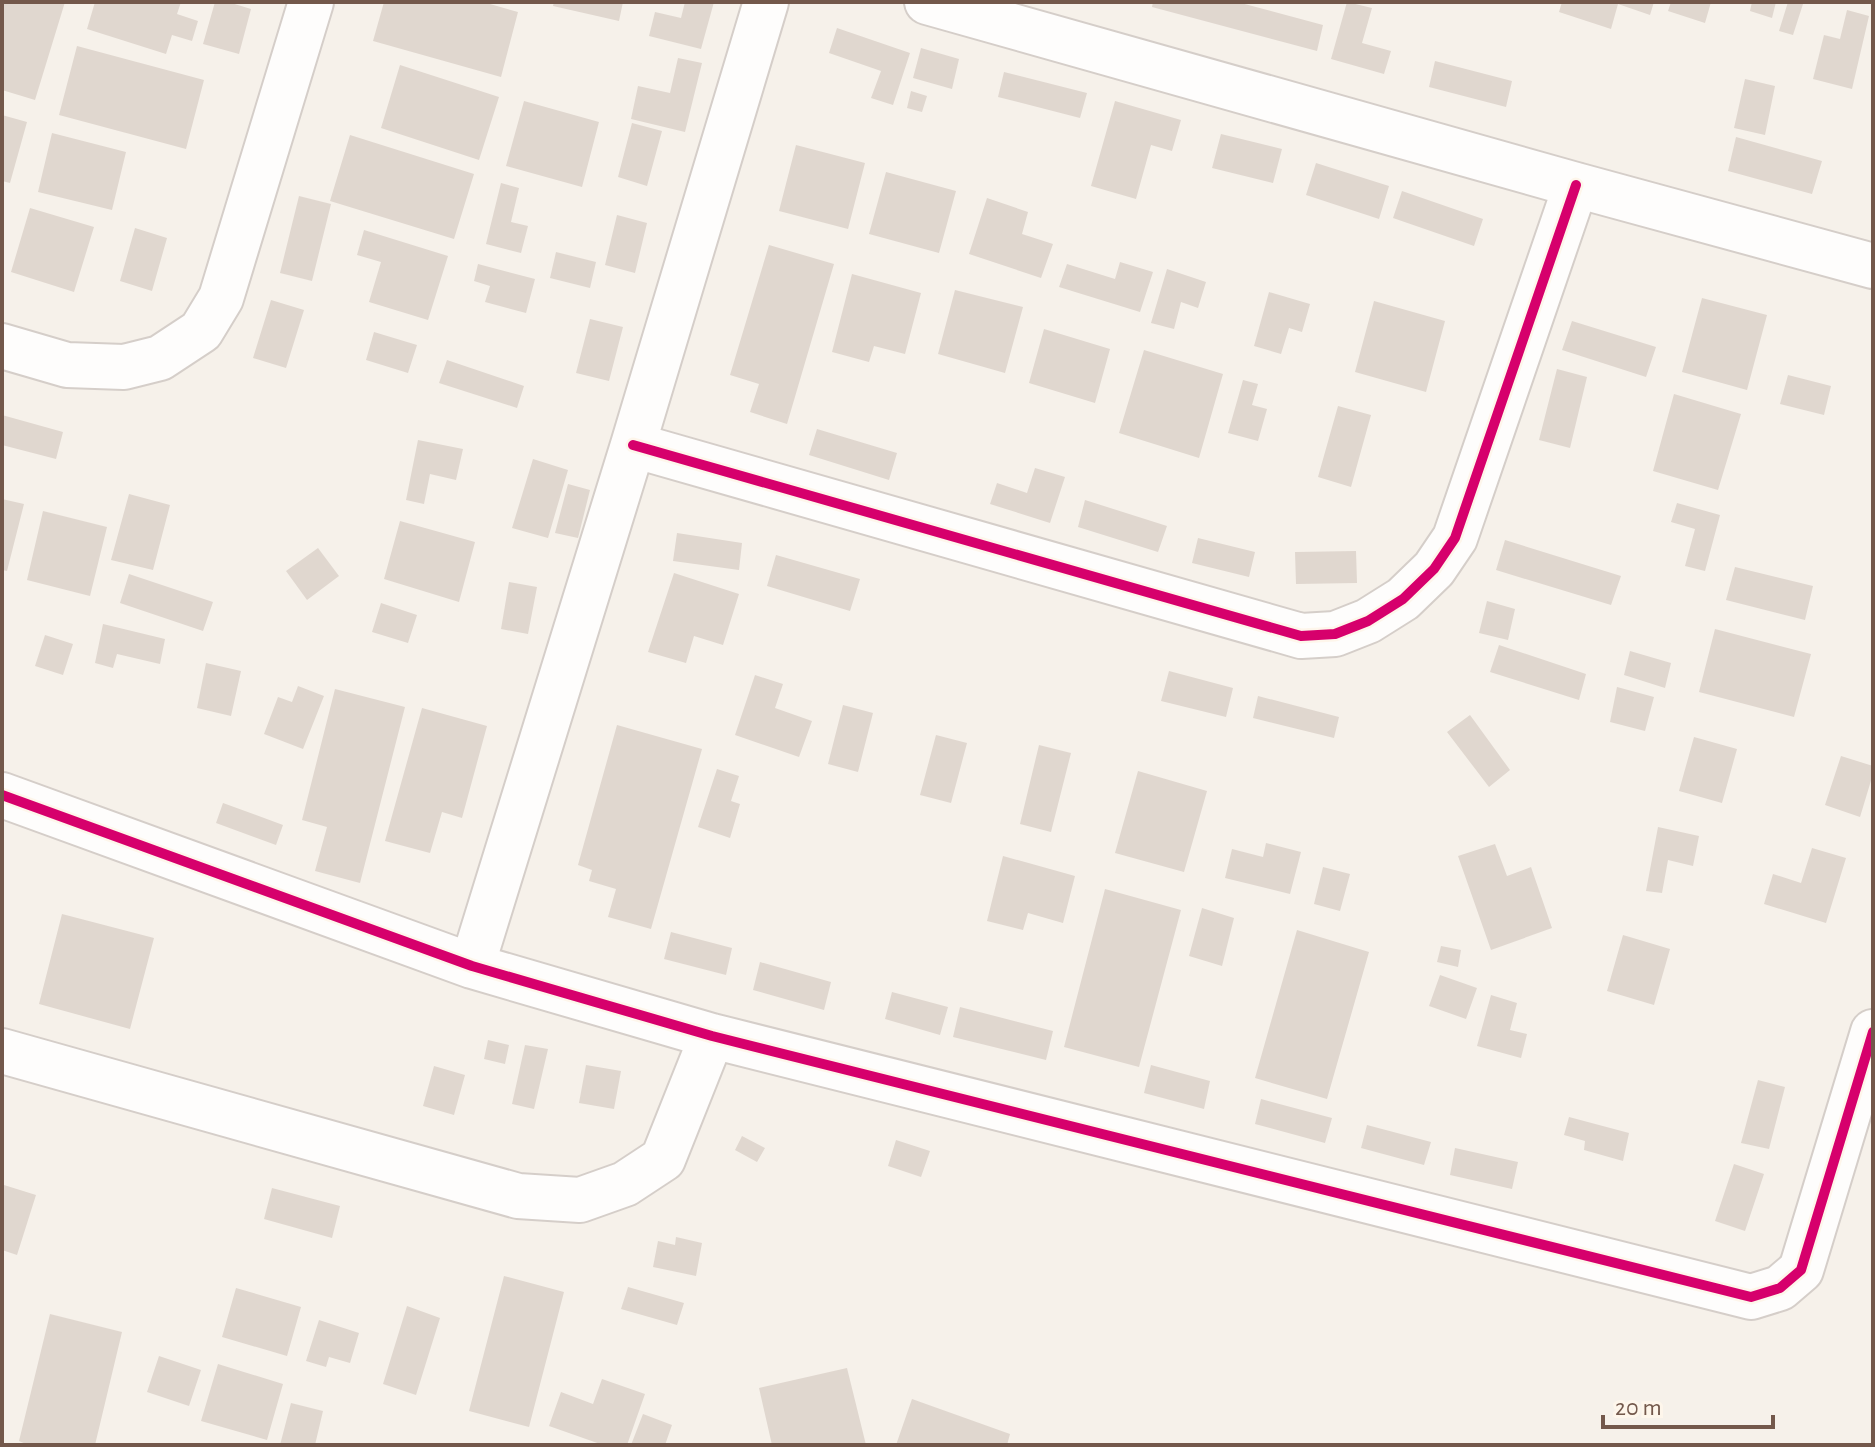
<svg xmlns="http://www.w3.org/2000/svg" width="1875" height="1447" font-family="'Alegreya Sans',sans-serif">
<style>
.building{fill:#e0d7cf}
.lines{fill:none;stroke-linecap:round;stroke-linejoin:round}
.minor-casing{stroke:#d5cec9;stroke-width:48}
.minor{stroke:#fefdfc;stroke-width:44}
.cycleway-casing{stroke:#fef6eb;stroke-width:15}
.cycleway{stroke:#d6006c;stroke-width:10}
</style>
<rect width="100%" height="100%" fill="#f6f1ea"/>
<path class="building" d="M2,2H65L35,100L2,90Z
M95,2H181L177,14L198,21L192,41L172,35L166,54L87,29Z
M215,2H228L251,9L239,54L203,44Z
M384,2H483L518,12L501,77L373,41Z
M554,2H623L619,21L553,6Z
M685,2H714L701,49L649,36L655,12L681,18Z
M1153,2H1237L1323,25L1317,51L1152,7Z
M1347,2L1372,8L1362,43L1391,51L1384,74L1331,59Z
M1562,2H1654L1650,15L1618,4L1611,29L1559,12Z
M1671,2H1711L1705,23L1668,11Z
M1752,2H1776L1772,18L1750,11Z
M1788,2L1803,4L1793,35L1779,31Z
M1847,10L1869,16L1852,89L1813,79L1824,35L1840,39Z
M837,28L910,53L893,105L871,98L881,71L829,53Z
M77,46L204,80L186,149L59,115Z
M921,48L959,59L952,89L913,78Z
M678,58L702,63L685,132L631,119L638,86L670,93Z
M1435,61L1512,81L1506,107L1429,87Z
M400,65L499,97L479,160L381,128Z
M1004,72L1087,93L1080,118L998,97Z
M1745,79L1775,86L1765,135L1734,128Z
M911,91L927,96L922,112L907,108Z
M524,101L599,122L582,187L506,166Z
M1115,101L1181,120L1172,151L1151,145L1136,199L1091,186Z
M2,115L27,122L10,183L2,181Z
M632,123L662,131L647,186L618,177Z
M52,133L126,152L112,210L38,192Z
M1221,134L1282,149L1273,183L1212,168Z
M350,135L474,174L454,239L330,201Z
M1736,137L1822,161L1812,194L1728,171Z
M796,145L865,163L848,229L779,211Z
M1316,163L1389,186L1379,219L1306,195Z
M886,172L956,191L939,253L869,234Z
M501,183L519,188L511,222L528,226L521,253L486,244Z
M1402,191L1483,219L1474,246L1393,218Z
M299,196L331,204L312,281L280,273Z
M987,198L1028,212L1022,234L1053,244L1041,278L969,254Z
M30,208L94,227L74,292L11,272Z
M617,215L647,223L635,273L605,265Z
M135,228L167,238L152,291L120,281Z
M364,230L448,256L428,320L369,302L381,262L357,255Z
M769,245L834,264L787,424L750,412L759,384L730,375Z
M556,252L596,262L590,288L550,278Z
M1120,262L1153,272L1140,312L1059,287L1067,264L1115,279Z
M478,264L535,279L526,313L485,302L490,286L474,281Z
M1167,269L1206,282L1198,308L1181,302L1174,329L1151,323Z
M852,274L921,293L905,354L874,346L869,362L832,352Z
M955,290L1023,307L1005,373L938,354Z
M1269,292L1310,304L1302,332L1289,328L1281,354L1254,346Z
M1702,298L1767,315L1747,390L1682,372Z
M271,300L304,310L286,368L253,358Z
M1374,301L1445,321L1426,392L1355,372Z
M590,319L623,327L609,381L576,373Z
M1572,321L1656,347L1646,377L1562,350Z
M1044,329L1110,349L1095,403L1029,383Z
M374,332L417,345L408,373L366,360Z
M1144,350L1223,374L1199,458L1119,433Z
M447,360L524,386L517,408L439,383Z
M1557,369L1587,377L1570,448L1539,440Z
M1788,375L1831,386L1824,415L1780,404Z
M1243,380L1258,384L1252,405L1267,409L1258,441L1228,433Z
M1674,394L1741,414L1718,490L1653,471Z
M1338,406L1371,415L1351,487L1318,477Z
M2,415L63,432L56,459L2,445Z
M817,429L897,453L889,480L809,455Z
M418,440L463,449L456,480L430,474L424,504L406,500Z
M533,459L568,470L548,538L512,528Z
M1035,468L1065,477L1050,523L990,504L997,483L1027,493Z
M568,484L590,490L578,538L555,533Z
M129,494L170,505L153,570L111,560Z
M2,499L24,504L7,571L2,570Z
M1085,500L1167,526L1158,552L1078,527Z
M1677,503L1720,515L1705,571L1685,566L1695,529L1671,522Z
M43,511L107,527L90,596L27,580Z
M400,521L475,542L459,602L384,579Z
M677,533L742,543L739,570L673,561Z
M1198,538L1255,552L1249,577L1192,563Z
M1505,540L1621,576L1611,605L1496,570Z
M318,548L339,576L307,600L286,571Z
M1356,551L1357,583L1296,584L1295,552Z
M776,555L860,579L850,611L767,586Z
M1735,567L1813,586L1805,620L1726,600Z
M674,573L739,594L723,645L694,636L686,663L648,652Z
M129,574L213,602L203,631L120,603Z
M509,582L537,587L528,634L501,629Z
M1487,601L1515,609L1508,640L1479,633Z
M381,603L417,615L408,643L372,632Z
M103,624L165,639L160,664L117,654L113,668L95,663Z
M1715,629L1811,654L1794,717L1699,692Z
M45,635L73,644L63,675L35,666Z
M1499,645L1586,674L1579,700L1490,672Z
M1630,651L1671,663L1665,688L1624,675Z
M206,663L241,671L231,716L197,708Z
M1169,671L1233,688L1226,717L1161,701Z
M755,675L783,684L775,708L812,721L799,757L735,735Z
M298,686L324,696L303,749L264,734L278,697L292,702Z
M1617,687L1654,697L1645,731L1610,722Z
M335,689L405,707L360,883L315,871L327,827L302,820Z
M1258,696L1339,717L1334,738L1253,718Z
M843,705L873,713L858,772L828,764Z
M422,708L487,726L462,818L442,812L430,853L385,841Z
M1470,715L1510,770L1489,787L1447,732Z
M617,725L702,749L651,929L608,917L616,889L589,881L592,870L578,865Z
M936,735L967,743L951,803L920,795Z
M1694,737L1737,749L1722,803L1679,791Z
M1039,745L1071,753L1051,832L1020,824Z
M1841,756L1873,766V774L1860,817L1825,805Z
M717,769L739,776L731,801L740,804L730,838L698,827Z
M1138,771L1207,791L1184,872L1115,853Z
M223,803L283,825L276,845L216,823Z
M1658,827L1699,836L1693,866L1668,860L1662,893L1646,891Z
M1266,843L1301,852L1290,894L1225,878L1232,849L1263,857Z
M1495,844L1507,876L1531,867L1552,928L1491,950L1458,856Z
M1812,848L1846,858L1826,923L1764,904L1773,874L1801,883Z
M1003,856L1075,876L1063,923L1028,913L1023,930L987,921Z
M1323,867L1350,874L1340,911L1314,904Z
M1105,889L1181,910L1139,1067L1064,1047Z
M1202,908L1234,918L1222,966L1189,956Z
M62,914L154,938L130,1029L39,1004Z
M1297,930L1369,952L1327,1099L1255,1078Z
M671,932L732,948L726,975L664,959Z
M1623,935L1670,949L1654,1005L1607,991Z
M1441,946L1461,950L1458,967L1437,962Z
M760,962L831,982L824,1010L753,990Z
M1440,975L1477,988L1466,1019L1429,1006Z
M892,992L948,1007L940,1035L885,1019Z
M1491,995L1517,1003L1510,1030L1527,1034L1521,1058L1477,1046Z
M960,1007L1053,1031L1046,1060L953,1037Z
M488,1040L509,1045L505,1064L484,1059Z
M525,1045L548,1049L534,1109L512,1104Z
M586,1065L621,1071L614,1109L579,1103Z
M1151,1065L1210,1081L1204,1109L1144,1093Z
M434,1066L465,1075L454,1115L423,1106Z
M1758,1080L1785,1087L1769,1149L1741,1143Z
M1261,1099L1332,1118L1325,1143L1255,1124Z
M1569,1117L1629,1133L1623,1161L1584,1150L1585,1141L1564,1135Z
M1367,1125L1431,1142L1424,1165L1361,1148Z
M742,1136L765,1148L757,1162L735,1150Z
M896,1140L930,1151L921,1177L888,1166Z
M1455,1148L1518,1162L1512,1189L1450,1175Z
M1734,1164L1764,1174L1745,1231L1715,1221Z
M4,1185L36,1195L17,1255L2,1250V1191Z
M272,1188L340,1206L332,1238L264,1219Z
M676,1237L702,1243L696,1276L653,1267L658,1241L675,1245Z
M504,1276L564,1292L529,1427L469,1411Z
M628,1287L684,1303L677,1325L621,1309Z
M236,1288L301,1307L287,1356L222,1337Z
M407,1306L440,1318L416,1395L383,1384Z
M50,1314L122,1332L95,1445H28L19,1441Z
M319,1320L359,1333L350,1363L329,1357L326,1367L306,1361Z
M159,1356L201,1370L189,1406L147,1392Z
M218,1364L283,1384L267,1440L201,1421Z
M847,1368L866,1445H772L759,1388Z
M602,1379L645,1394L627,1445H603L549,1426L561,1392L593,1404Z
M912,1399L1010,1434L1007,1445H896Z
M291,1403L323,1411L315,1445H280Z
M643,1414L672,1425L665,1445H631Z"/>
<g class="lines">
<g class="minor-casing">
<path id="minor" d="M927,2L1576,185L1873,266
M2,346L67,365L124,367L160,358L201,331L221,298L311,2
M633,445L1301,636L1335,634L1368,621L1403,599L1434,569L1455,538L1576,185
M2,795L472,966L712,1036L1751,1297L1780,1288L1801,1270L1873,1032
M472,966L633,445L766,2
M2,1051L518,1196L580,1200L625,1184L663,1159L712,1036"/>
</g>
<use href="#minor" class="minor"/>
<g class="cycleway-casing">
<path id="cycleway" d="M633,445L1301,636L1335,634L1368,621L1403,599L1434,569L1455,538L1576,185
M2,795L472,966L712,1036L1751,1297L1780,1288L1801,1270L1873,1032"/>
</g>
<use href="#cycleway" class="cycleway"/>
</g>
<rect width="1875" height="1447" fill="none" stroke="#73584b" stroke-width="8"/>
<path d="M1603 1415v12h170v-12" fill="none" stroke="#73584b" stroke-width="4"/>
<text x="1615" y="1415" font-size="24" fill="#73584b" stroke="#fef6eb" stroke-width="6" paint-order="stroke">20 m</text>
</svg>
